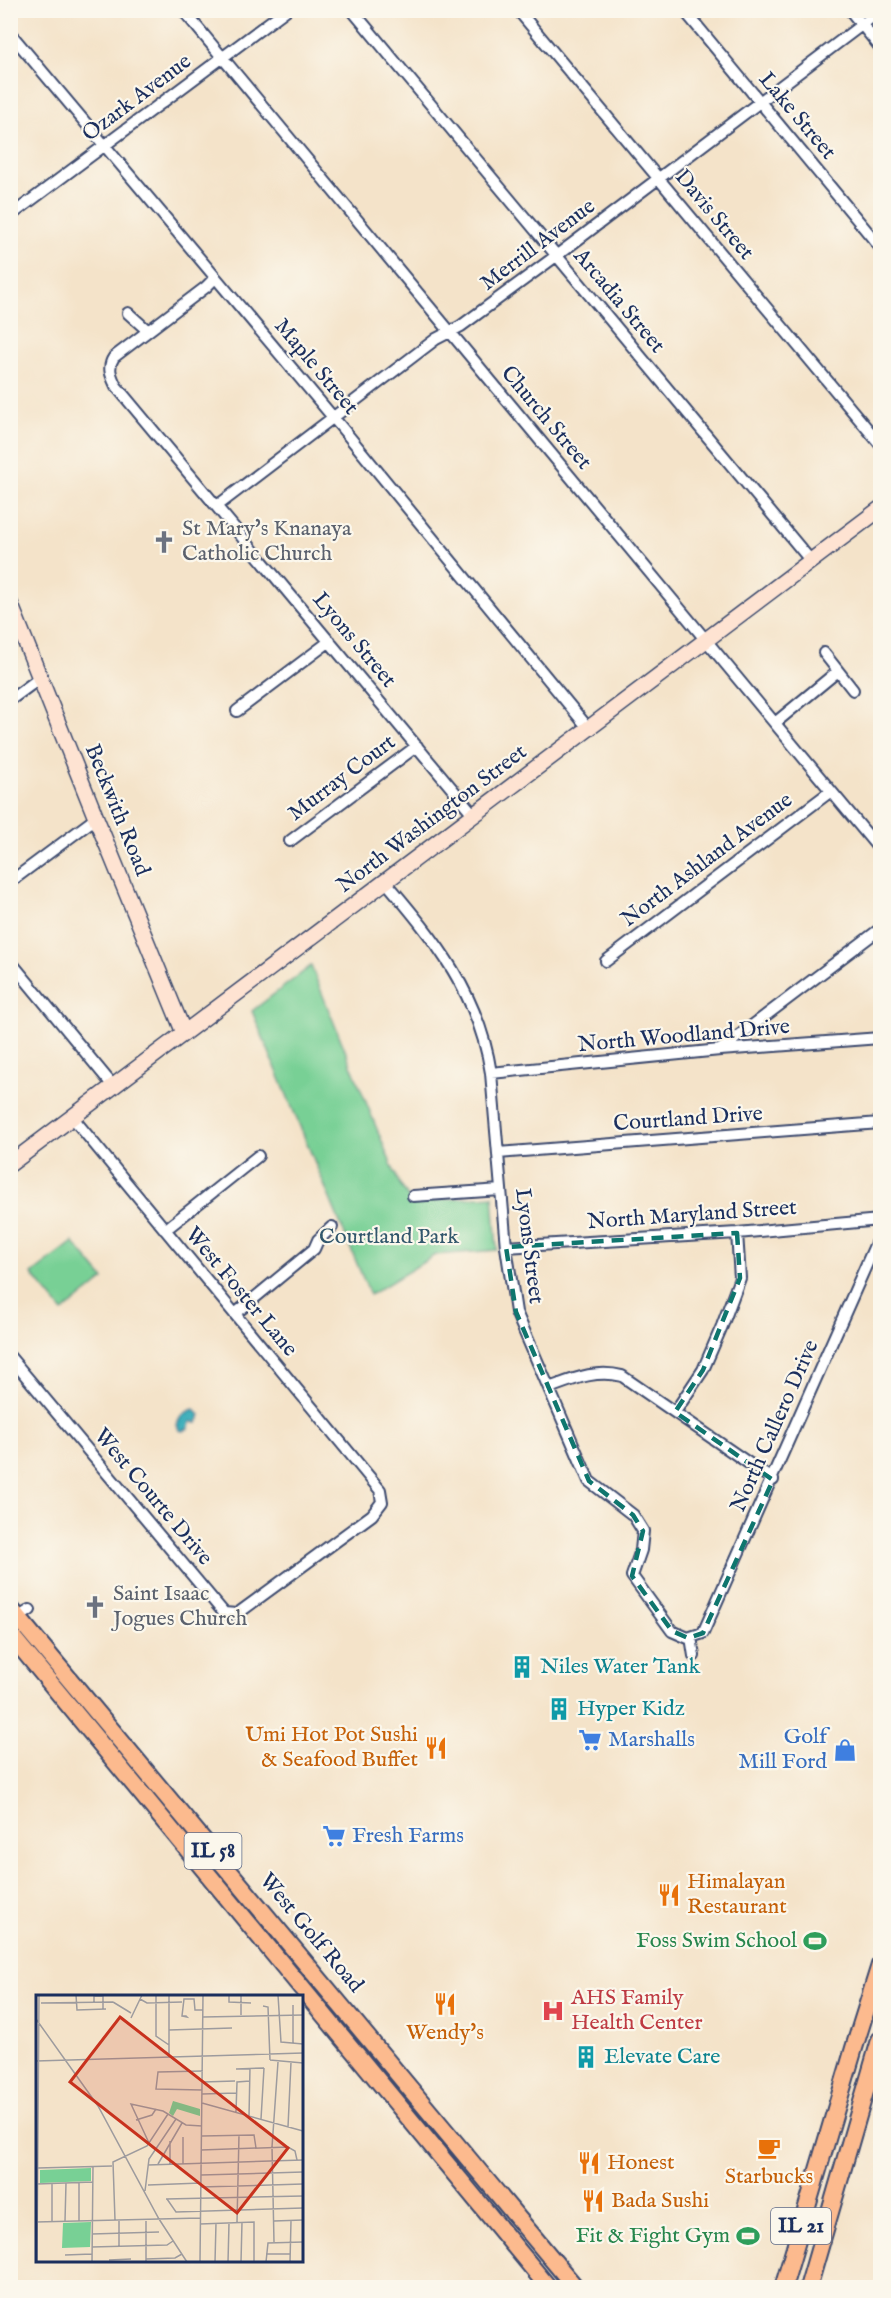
<svg xmlns="http://www.w3.org/2000/svg" width="891" height="2298" font-family="'IM FELL English',serif">
<style>
.green{fill:#78d095;stroke:#4a807a;stroke-width:1.5}
.water{fill:#3eaeba;stroke:#2c6e8c;stroke-width:1.5}
.lines{fill:none;stroke-linecap:round;stroke-linejoin:round}
.street-casing{stroke:#3c4a6e;stroke-width:14}
.secondary-casing{stroke:#3c4a6e;stroke-width:18}
.primary-casing{stroke:#3c4a6e;stroke-width:20}
.street{stroke:#fff;stroke-width:10}
.secondary{stroke:#fee3d2;stroke-width:15}
.primary{stroke:#fcba8e;stroke-width:16}
.marked{fill:none;stroke:#0f766e;stroke-width:4.5;stroke-dasharray:12 8;stroke-linejoin:round}
.labels{text-anchor:middle;dominant-baseline:central;stroke-width:4.5;stroke-linejoin:round;paint-order:stroke}
.shield{fill:#fbf7ec;stroke:#5e6b89;stroke-width:1.5}
.shield-label{font-size:21px;font-weight:bold;fill:#1b2f5e}
.street-label{font-size:22px;fill:#1b2f5e;stroke:#fbf7ec}
.worship-label{font-size:22px;fill:#5b616d;stroke:#fbf7ec;text-anchor:start}
.park-label{font-size:22px;fill:#32576c;stroke:#fbf7ec}
.culture-label{font-size:22px;fill:#0d838f;stroke:#fbf7ec;text-anchor:start}
.food-label{font-size:22px;fill:#c56008;stroke:#fbf7ec;text-anchor:start}
.shop-label{font-size:22px;fill:#366cbe;stroke:#fbf7ec;text-anchor:start}
.leisure-label{font-size:22px;fill:#27864d;stroke:#fbf7ec;text-anchor:end}
.health-label{font-size:22px;fill:#be3a42;stroke:#fbf7ec;text-anchor:start}
.inset-road{fill:none;stroke:#9d9b9e;stroke-width:1.5}
.view{fill:#c8321e;fill-opacity:0.15;stroke:#c8321e;stroke-width:3}
.inset-edge{fill:none;stroke:#1b2f5e;stroke-width:3}
</style>
<rect width="100%" height="100%" fill="#fbf7ec"/>
<filter id="ink" filterUnits="userSpaceOnUse"><feTurbulence type="fractalNoise" baseFrequency=".0167" numOctaves="2"/><feDisplacementMap in="SourceGraphic" scale="12" xChannelSelector="R" yChannelSelector="G"/><feConvolveMatrix kernelMatrix="1 2 1 2 8 2 1 2 1" color-interpolation-filters="sRGB"/></filter>
<filter id="wash" filterUnits="userSpaceOnUse"><feTurbulence type="fractalNoise" baseFrequency=".008" numOctaves="4" result="noise"/><feDisplacementMap in="SourceGraphic" scale="24" xChannelSelector="R" yChannelSelector="G"/><feGaussianBlur stdDeviation="1.35" result="paint"/><feColorMatrix in="noise" values="0 0 0 0 0 0 0 0 0 0 0 0 0 0 0 0 0 1.4 0 .05"/><feComposite in="paint" operator="in"/></filter>
<g filter="url(#wash)">
<rect width="100%" height="100%" fill="#f4e3c9"/>
<path class="green" d="M311,966L398,1181L411,1202L493,1196L497,1250L435,1255L370,1295L252,1011Z
M73,1242L104,1279L63,1312L32,1274Z"/>
<path class="water" d="M194,1409L200,1415L198,1422H190L189,1428L183,1431L179,1430L177,1425C180,1415 185,1412 194,1409Z"/>
</g>
<g filter="url(#ink)">
<g class="lines">
<g class="street-casing">
<path id="street" d="M183,10L880,850
M352,10L811,561
M518,10L880,444
M684,10L880,247
M850,10L880,47
M10,33L342,428L589,729
M10,216L286,10
M215,278L206,287L114,357C107,367 111,376 116,386L474,815
M128,313L147,330
M217,506L436,339L461,326L556,256L880,11
M824,653L853,690
M10,700L40,678
M237,711L330,641
M775,723L838,671
M290,841L417,746
M10,882L96,818
M386,882C436,941 479,994 491,1073L506,1247L516,1312L589,1481L633,1515L643,1531L641,1550L632,1576L672,1631L688,1638L703,1633L880,1234
M10,961L114,1087
M606,961L831,791
M720,1050L880,929
M491,1073L720,1050L880,1038
M498,1153L880,1123
M413,1196L501,1190
M165,1230L258,1156
M506,1247L737,1233L880,1220
M235,1314L314,1249L318,1240L332,1227
M10,1357L224,1613L237,1614L372,1515L382,1502L380,1490L73,1118
M549,1388C574,1379 596,1369 622,1376L773,1480
M675,1412L703,1370L722,1326L740,1278L737,1233
M10,1623L30,1610
M691,1637L694,1656"/>
</g>
<g class="secondary-casing">
<path id="secondary" d="M10,603L96,818L184,1033
M10,1164L880,509"/>
</g>
<g class="primary-casing">
<path id="primary" d="M10,1608L576,2288
M10,1634L549,2288
M783,2288L854,2048L880,1965
M808,2288L880,2040"/>
</g>
<use href="#street" class="street"/>
<use href="#secondary" class="secondary"/>
<use href="#primary" class="primary"/>
</g>
</g>
<path class="marked" d="M737,1233L740,1278L703,1370L675,1412L773,1480L703,1633L688,1638L672,1631L632,1576L643,1531L633,1515L589,1481L516,1312L506,1247Z"/>
<defs>
<g id="church-bare" transform="scale(1.8)"><path d="M-1.2-6h2.4v3.5h3.3v2.4h-3.3V6h-2.4V-.1h-3.3v-2.4h3.3Z" fill="#6b7280" stroke="#fbf7ec" stroke-width="2.5" paint-order="stroke"/></g>
<g id="building-bare" transform="scale(1.8)"><path d="M-4-6H4V6H1V3H-1V6H-4ZM-2.5-4.3h1.7v1.8h-1.7ZM.8-4.3h1.7v1.8H.8ZM-2.5-1h1.7V.8h-1.7ZM.8-1h1.7V.8H.8Z" fill="#0f9aa8" stroke="#fbf7ec" stroke-width="2.5" paint-order="stroke"/></g>
<g id="supermarket-bare" transform="scale(1.8)"><path d="M-6-5.5h2.5l.6 2H6L4.5 2H-2.5L-4.4-4H-6ZM-1.5 3.2a1.3 1.3 0 1 0 .1 0ZM3 3.2a1.3 1.3 0 1 0 .1 0Z" fill="#3f7fe0" stroke="#fbf7ec" stroke-width="2.5" paint-order="stroke"/></g>
<g id="restaurant-bare" transform="scale(1.8)"><path d="M-5-6h1v4h1v-4h1v4h1v-4h1v5L-1.5 .5V6h-2V.5L-5-1ZM5-6V6H3V1.5H1.5Q1.5-4 5-6Z" fill="#e8710a" stroke="#fbf7ec" stroke-width="2.5" paint-order="stroke"/></g>
<g id="shop-bare" transform="scale(1.8)"><path d="M-5-2.5h2.3a2.7 3.5 0 0 1 5.4 0H5L5.5 6h-11ZM-1.5-2.5h3a1.5 2.3 0 0 0-3 0Z" fill="#3f7fe0" stroke="#fbf7ec" stroke-width="2.5" paint-order="stroke"/></g>
<g id="stadium-bare" transform="scale(1.8)"><path d="M0-5a6.5 5 0 1 0 0 10a6.5 5 0 1 0 0-10ZM-3.5-1.8h7v3.6h-7Z" fill="#2e9e5b" stroke="#fbf7ec" stroke-width="2.5" paint-order="stroke"/></g>
<g id="hospital-bare" transform="scale(1.8)"><path d="M-5-5h3v3.5h4V-5h3V5h-3V1.5h-4V5h-3Z" fill="#e0444e" stroke="#fbf7ec" stroke-width="2.5" paint-order="stroke"/></g>
<g id="cafe-bare" transform="scale(1.8)"><path d="M-5.5-4.5H6V0H3Q3 3.5 0 3.5H-2.5Q-5.5 3.5-5.5 0ZM3-3.2v2h1.7v-2ZM-6 4.5H4V6H-6Z" fill="#e8710a" stroke="#fbf7ec" stroke-width="2.5" paint-order="stroke"/></g>
</defs>
<g fill-rule="evenodd">
<use href="#church-bare" x="164" y="542"/>
<use href="#church-bare" x="95" y="1607"/>
<use href="#building-bare" x="522" y="1667"/>
<use href="#building-bare" x="559" y="1709"/>
<use href="#supermarket-bare" x="590" y="1740"/>
<use href="#restaurant-bare" x="436" y="1748"/>
<use href="#shop-bare" x="845" y="1750"/>
<use href="#supermarket-bare" x="334" y="1836"/>
<use href="#restaurant-bare" x="669" y="1895"/>
<use href="#stadium-bare" x="815" y="1941"/>
<use href="#restaurant-bare" x="445" y="2004"/>
<use href="#hospital-bare" x="553" y="2011"/>
<use href="#building-bare" x="586" y="2057"/>
<use href="#cafe-bare" x="769" y="2148"/>
<use href="#restaurant-bare" x="589" y="2163"/>
<use href="#restaurant-bare" x="593" y="2201"/>
<use href="#stadium-bare" x="748" y="2236"/>
</g>
<g class="labels">
<g class="shield">
<rect x="184.5" y="1833" width="57" height="36" rx="4.5"/>
<rect x="771" y="2208" width="60" height="36" rx="4.5"/>
</g>
<g class="shield-label">
<text x="213" y="1851">IL 58</text>
<text x="801" y="2226">IL 21</text>
</g>
<g class="street-label">
<text transform="translate(137 98) rotate(-37)">Ozark Avenue</text>
<text transform="translate(797 116) rotate(50)">Lake Street</text>
<text transform="translate(714 215) rotate(50)">Davis Street</text>
<text transform="translate(538 245) rotate(-37)">Merrill Avenue</text>
<text transform="translate(619 301) rotate(50)">Arcadia Street</text>
<text transform="translate(316 367) rotate(50)">Maple Street</text>
<text transform="translate(546 418) rotate(50)">Church Street</text>
<text transform="translate(354 640) rotate(50)">Lyons Street</text>
<text transform="translate(342 778) rotate(-37)">Murray Court</text>
<text transform="translate(117 810) rotate(68)">Beckwith Road</text>
<text transform="translate(432 819) rotate(-37)">North Washington Street</text>
<text transform="translate(707 860) rotate(-37)">North Ashland Avenue</text>
<text transform="translate(684 1036) rotate(-5)">North Woodland Drive</text>
<text transform="translate(688 1119) rotate(-4)">Courtland Drive</text>
<text transform="translate(692 1215) rotate(-4)">North Maryland Street</text>
<text transform="translate(529 1246) rotate(83)">Lyons Street</text>
<text transform="translate(241 1292) rotate(50)">West Foster Lane</text>
<text transform="translate(775 1426) rotate(-66)">North Callero Drive</text>
<text transform="translate(153 1497) rotate(50)">West Courte Drive</text>
<text transform="translate(311 1933) rotate(50)">West Golf Road</text>
</g>
<g class="worship-label">
<text x="182" y="529">St Mary's Knanaya<tspan x="182" dy="25">Catholic Church</tspan></text>
<text x="113" y="1594">Saint Isaac<tspan x="113" dy="25">Jogues Church</tspan></text>
</g>
<g class="park-label">
<text x="389" y="1237">Courtland Park</text>
</g>
<g class="culture-label">
<text x="540" y="1667">Niles Water Tank</text>
<text x="577" y="1709">Hyper Kidz</text>
<text x="604" y="2057">Elevate Care</text>
</g>
<g class="food-label">
<text x="418" y="1735" text-anchor="end">Umi Hot Pot Sushi<tspan x="418" dy="25">&amp; Seafood Buffet</tspan></text>
<text x="687" y="1882">Himalayan<tspan x="687" dy="25">Restaurant</tspan></text>
<text x="445" y="2033" text-anchor="middle">Wendy's</text>
<text x="607" y="2163">Honest</text>
<text x="769" y="2177" text-anchor="middle">Starbucks</text>
<text x="611" y="2201">Bada Sushi</text>
</g>
<g class="shop-label">
<text x="827" y="1737" text-anchor="end">Golf<tspan x="827" dy="25">Mill Ford</tspan></text>
<text x="608" y="1740">Marshalls</text>
<text x="352" y="1836">Fresh Farms</text>
</g>
<g class="leisure-label">
<text x="797" y="1941">Foss Swim School</text>
<text x="730" y="2236">Fit &amp; Fight Gym</text>
</g>
<g class="health-label">
<text x="571" y="1998">AHS Family<tspan x="571" dy="25">Health Center</tspan></text>
</g>
</g>
<g transform="translate(36 1995)">
<rect width="267" height="267" fill="#f4e3c9"/>
<path d="M137,106L164,114V121L141,114L137,121L133,118ZM55,173V186L4,188V175ZM55,227L54,252L26,253L27,228Z" fill="#78d095"/>
<path class="inset-road" d="M40,0L41,15L70,14M120,0V41L133,50M193,0V7L215,8M205,0V20M242,0L245,47L267,49M104,4L111,8L146,7M58,7V1H67V14M77,7L95,18M5,8L77,7M227,11L232,12L234,65M146,21L151,22L150,21H146L148,4H158L159,15H167M167,22L267,20M95,23L106,0M0,24L62,111L123,224L151,267M133,35L196,33M257,49V10M133,63V0M234,65L267,68M0,66L267,58M200,74L228,73M167,87L199,86M166,95L120,94L122,77L167,76M166,99L201,98M166,108L267,136M200,117L201,87L214,86M213,121L214,73M225,124L228,73M100,125L116,120L120,114M252,132L255,67M166,141L218,140L220,153M113,148L95,109L127,116L150,130L166,131M165,155L252,152L259,156L261,165M122,169L146,128M134,169V146M147,169V142M112,170L267,165M2,173L76,171M165,180L267,177M1,189L57,187M112,190L165,188M165,192L267,189M109,196L113,164L140,124M130,204L267,201M131,204L140,217L267,213M79,225L77,167L111,151L132,119M16,226V188M29,226L30,188M43,226V188M238,226L267,225M0,227L164,223M201,227L203,140M164,229L218,227V267M56,239L123,237M238,247L236,152L242,67M83,251V225M56,252L131,250L137,246M230,259H254M29,260L56,259M110,264L139,263L146,259M73,265L95,264M1,267L3,0M56,267L57,171M110,267V224M164,267L167,0M179,267L180,228M192,267L193,228M205,267L206,227M230,267L232,248L267,247M254,267L255,226"/>
<path class="view" d="M84,22L252,153L201,218L34,87Z"/>
<rect width="267" height="267" class="inset-edge"/>
</g>
<rect width="891" height="2298" fill="none" stroke="#fbf7ec" stroke-width="36"/>
</svg>
